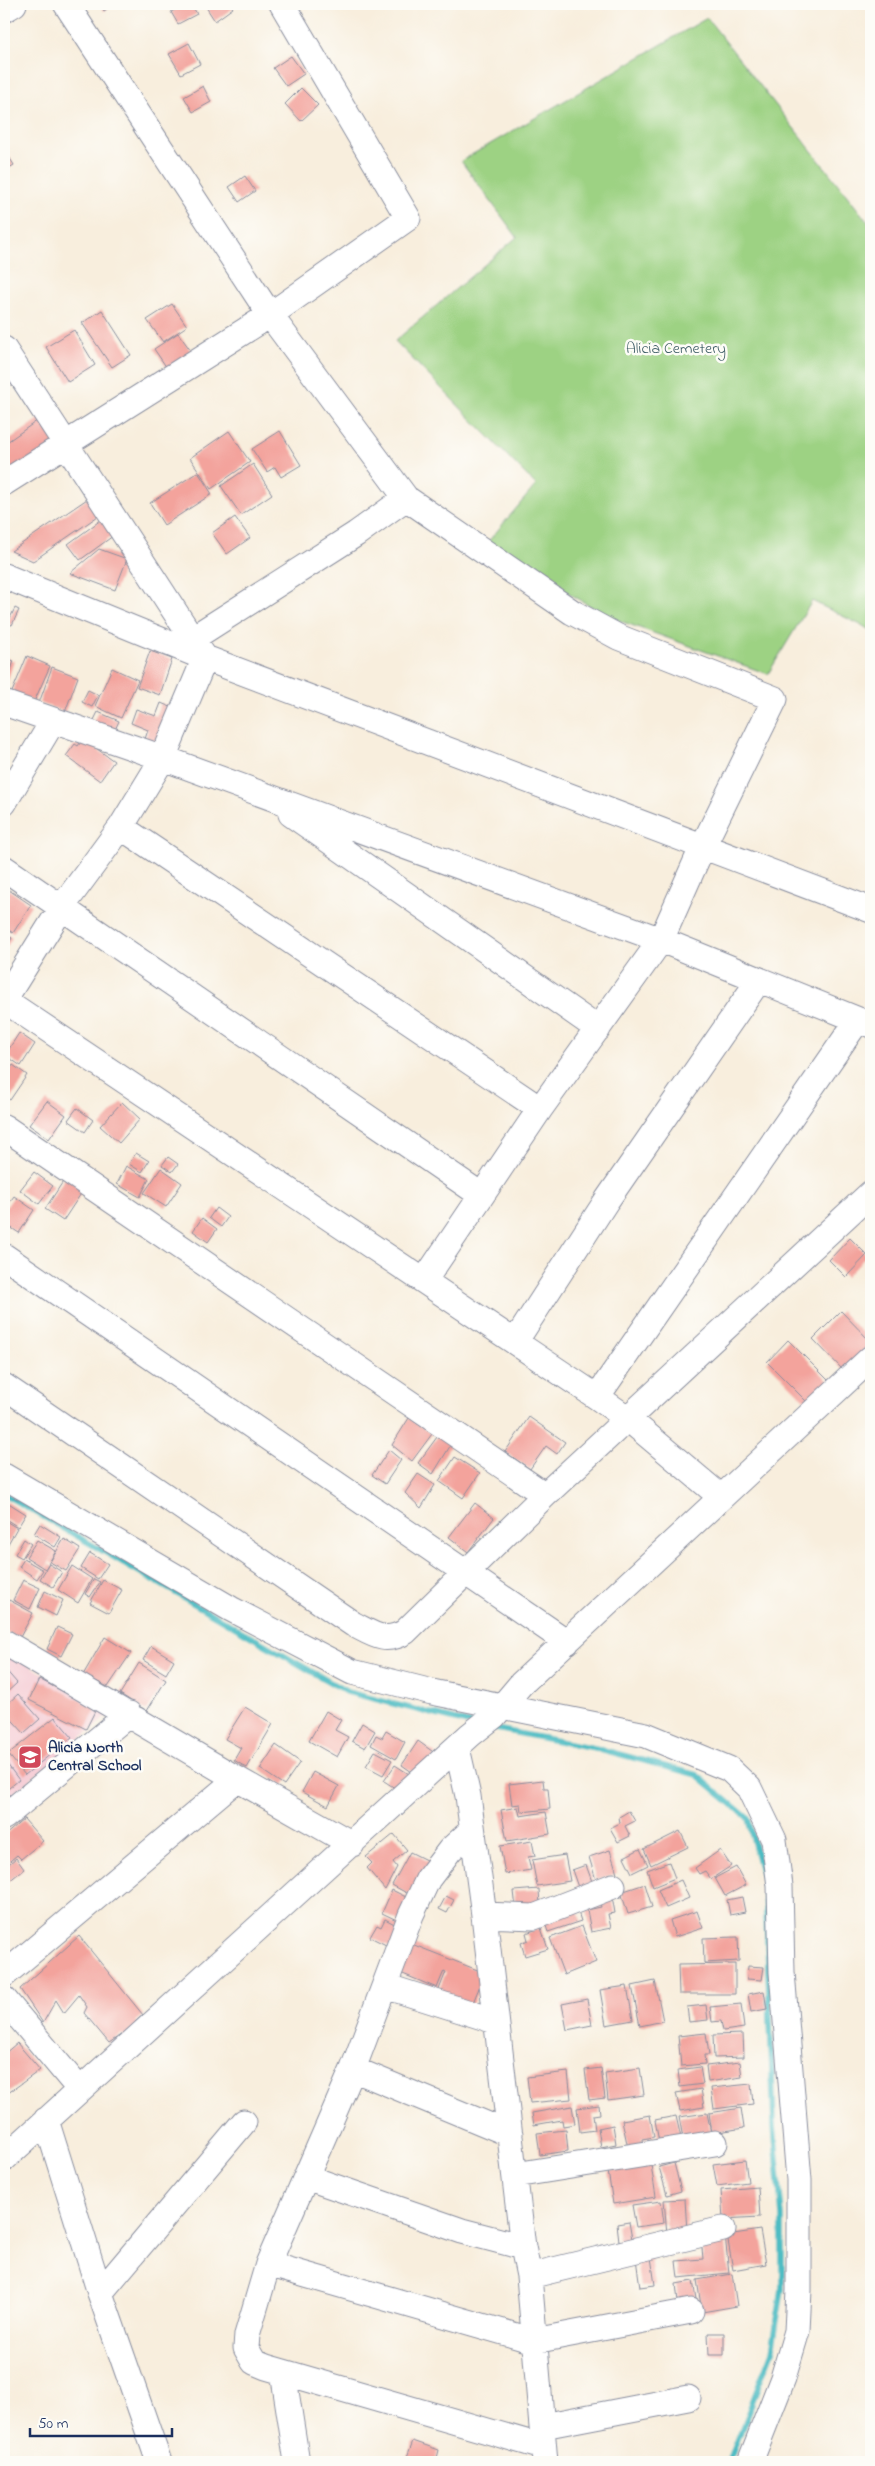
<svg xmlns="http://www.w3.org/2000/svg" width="875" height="2466" font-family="'Indie Flower',sans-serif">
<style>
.built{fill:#f6cfd7}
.green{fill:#9dd283;stroke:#5c8070}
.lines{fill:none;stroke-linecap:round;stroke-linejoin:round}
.stream{stroke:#4dbcc3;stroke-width:5.5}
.building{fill:#f3a39c}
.minor-casing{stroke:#8a8e9e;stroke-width:27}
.minor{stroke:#fff;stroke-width:25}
.labels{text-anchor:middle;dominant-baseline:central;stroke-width:5;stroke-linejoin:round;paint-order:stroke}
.park-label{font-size:16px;fill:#426069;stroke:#fdfcf7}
.poi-label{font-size:16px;font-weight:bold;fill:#1b2f5e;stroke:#fdfcf7;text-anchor:start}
</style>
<rect width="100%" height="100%" fill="#fdfcf7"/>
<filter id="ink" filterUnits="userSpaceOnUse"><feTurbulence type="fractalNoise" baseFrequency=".02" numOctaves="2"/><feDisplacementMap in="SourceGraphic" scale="10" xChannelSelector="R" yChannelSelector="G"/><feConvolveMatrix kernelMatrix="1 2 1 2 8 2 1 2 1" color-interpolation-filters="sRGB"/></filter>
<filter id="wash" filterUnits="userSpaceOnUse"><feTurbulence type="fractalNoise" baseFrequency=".0096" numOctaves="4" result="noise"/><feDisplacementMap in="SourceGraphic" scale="20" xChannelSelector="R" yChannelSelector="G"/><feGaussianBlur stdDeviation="1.12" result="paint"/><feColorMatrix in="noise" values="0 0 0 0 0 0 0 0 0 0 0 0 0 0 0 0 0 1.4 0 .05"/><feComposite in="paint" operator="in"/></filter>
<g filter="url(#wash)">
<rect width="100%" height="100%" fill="#f8eedd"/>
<path class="built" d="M4,1650L110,1714L4,1801Z"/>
<path class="green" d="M707,18L871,226V630L812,601L768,674L609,617L486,544L536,485L395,341L517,237L461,161Z"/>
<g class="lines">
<path class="stream" d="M4,1494L347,1692L472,1724
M491,1728L600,1749L697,1775L748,1818L765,1888L774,2125L782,2217V2289L772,2351L729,2462"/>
</g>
<g id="blocks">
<path class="building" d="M100,4H114L104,11Z
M186,4H191L197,14L178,24L171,12Z
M210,4H230L233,8L215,21L206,7Z
M189,43L200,64L181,74L169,54Z
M291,56L304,74L286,86L273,68Z
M203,86L211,102L193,112L184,97Z
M301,88L318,105L301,121L285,104Z
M4,149L14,165L4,171Z
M245,176L255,191L239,202L229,187Z
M172,304L187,326L163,342L147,320Z
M102,310L131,355L112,367L82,323Z
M74,330L95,365L68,382L46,347Z
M178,333L194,355L169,371L154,349Z
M41,418L58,442L4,478V444Z
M229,431L250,462L211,489L190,458Z
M280,431L301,465L281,477L275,467L267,472L252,449Z
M253,464L272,494L241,515L221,486Z
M198,472L212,494L164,525L150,503Z
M90,497L101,514L33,561L11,551Z
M105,517L117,533L80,560L68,544Z
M235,517L250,538L227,554L212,533Z
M99,549L127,559L115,590L70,573Z
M15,608L19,610L12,625L7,624Z
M150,651L172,659L160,695L137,687Z
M27,656L50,666L34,702L12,692Z
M4,657L14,661L7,682L4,680Z
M52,667L78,677L65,712L39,703Z
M112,668L138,680L121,718L95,706Z
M88,690L98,695L92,707L82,702Z
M161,703L178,710L162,749L144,742L148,730L131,723L136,709L156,716Z
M98,712L119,721L114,732L93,722Z
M83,739L114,761L100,781L66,756L75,744L78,746Z
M9,890L31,905L13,933L4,927V898Z
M4,932L12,938L4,951Z
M19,1033L35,1044L21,1066L5,1055Z
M13,1065L27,1075L10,1100L4,1096V1078Z
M47,1101L66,1115L49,1139L29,1125Z
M122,1102L140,1119L119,1143L100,1126Z
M77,1108L93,1120L85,1132L68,1120Z
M136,1153L149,1161L142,1172L129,1164Z
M168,1157L178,1164L172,1172L162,1165Z
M126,1166L149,1179L140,1197L117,1184Z
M161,1168L182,1183L166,1207L144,1193Z
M34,1172L53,1186L39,1204L20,1190Z
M66,1177L84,1189L63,1221L45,1209Z
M14,1196L34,1210L19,1233L4,1223V1210Z
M216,1208L228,1217L221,1227L209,1218Z
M202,1218L217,1229L208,1242L193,1231Z
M850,1238L867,1255L846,1277L829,1260Z
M841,1311L871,1342L844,1371L813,1339Z
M788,1340L834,1386L812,1407L767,1362Z
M529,1417L565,1442L557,1454L546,1446L530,1469L505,1452Z
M409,1418L432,1434L412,1461L392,1445Z
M440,1433L452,1443L433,1474L418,1463Z
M389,1450L401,1460L385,1484L372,1475Z
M455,1457L480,1473L463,1498L439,1481Z
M418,1474L435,1485L421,1508L405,1493Z
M7,1502L26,1514L18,1527L4,1518V1507Z
M475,1503L494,1518L468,1552L449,1537Z
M4,1520L17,1528L5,1549L4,1548Z
M40,1524L61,1537L55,1547L34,1534Z
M24,1539L31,1544L22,1558L15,1554Z
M64,1539L80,1549L66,1571L50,1562Z
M37,1540L56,1551L45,1569L26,1557Z
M90,1553L108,1564L98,1579L81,1568Z
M24,1559L43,1570L37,1579L19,1567Z
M49,1564L62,1572L53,1587L40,1579Z
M72,1566L92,1579L78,1603L58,1590Z
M94,1579L100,1582L90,1597L85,1594Z
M23,1580L40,1588L30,1609L13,1600Z
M103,1580L122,1590L109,1613L90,1603Z
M45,1591L63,1600L56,1616L38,1607Z
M9,1600L33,1613L19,1639L4,1630V1609Z
M57,1627L72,1634L61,1656L47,1649Z
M105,1637L131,1653L108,1687L83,1675Z
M151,1646L174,1660L166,1674L143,1660Z
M139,1663L166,1680L147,1711L120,1694Z
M4,1668L17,1683L4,1695Z
M39,1679L96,1709L86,1729L29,1700Z
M18,1694L40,1719L24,1733L4,1711V1707Z
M245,1707L273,1724L247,1768L234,1760L241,1748L225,1739Z
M326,1711L341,1720L335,1730L348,1737L337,1757L309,1741Z
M55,1717L72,1737L25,1775L8,1754Z
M362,1723L375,1731L365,1748L352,1741Z
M386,1731L405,1742L396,1759L371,1745L376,1735L382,1738Z
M418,1741L436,1754L419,1777L402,1765Z
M276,1745L300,1762L284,1785L260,1769Z
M375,1751L392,1760L383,1775L366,1766Z
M4,1760L19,1780L4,1792Z
M395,1765L409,1774L398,1790L384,1781Z
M313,1772L339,1786L328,1806L302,1792Z
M543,1780L544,1788H548L550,1809L521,1812L520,1804L512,1805L509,1784Z
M518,1807L520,1816L546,1812L550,1834L507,1841L501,1810Z
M629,1811L635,1821L625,1826L630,1836L618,1842L610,1828L620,1823L619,1817Z
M24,1819L43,1841L21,1859L17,1855L4,1866V1836Z
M680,1831L688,1847L651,1865L644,1849Z
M394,1834L407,1850L393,1862L397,1867L385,1890L367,1868L372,1863L366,1857Z
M532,1841L535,1856L528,1857L531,1870L505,1874L500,1846Z
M640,1849L648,1865L632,1873L624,1857Z
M610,1850L617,1873L596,1880L589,1857Z
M720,1850L731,1866L711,1879L705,1871L699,1874L695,1868Z
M410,1852L432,1863L414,1897L392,1885Z
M565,1855L570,1881L537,1886L532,1860Z
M16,1858L24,1869L8,1882L4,1877V1868Z
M669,1862L675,1878L653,1887L647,1870Z
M586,1865L594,1887L580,1893L572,1870Z
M736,1867L746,1885L725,1896L715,1878Z
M681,1880L689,1898L666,1908L658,1890Z
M645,1884L652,1907L628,1914L621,1892Z
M539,1889L540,1906L516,1909L514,1891Z
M392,1890L408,1898L405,1924L382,1913Z
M446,1896L454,1900L447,1913L439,1909Z
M612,1896L615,1913L608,1914L611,1928L591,1932L587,1910L601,1907L599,1899Z
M742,1897L745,1912L730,1915L727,1900Z
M576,1906L581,1921L548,1932L543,1917Z
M697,1911L703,1928L675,1937L670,1920Z
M385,1919L404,1929L394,1949L370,1937L377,1925L381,1927Z
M582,1926L596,1962L564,1975L550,1938Z
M541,1928L548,1949L525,1956L521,1943L528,1940L526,1933Z
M79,1936L143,2015L135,2022L141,2027L128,2040L122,2034L109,2043L84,2013L87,2007L79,1995L64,2013L56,2000L43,2023L20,1989Z
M738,1937L739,1961L704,1963L703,1938Z
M409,1943L485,1973L472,2005L438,1992L446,1972L444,1971L437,1988L398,1972Z
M735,1964V1994H679L678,1965Z
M748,1966L764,1967L762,1980L747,1979Z
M655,1981L663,2021L640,2026L632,1986Z
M627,1986L633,2020L606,2025L600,1990Z
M764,1991L767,2009L751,2012L748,1994Z
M587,1999L592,2025L567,2030L562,2004Z
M741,2004L744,2028L723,2031L721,2021L712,2022L710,2007Z
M706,2005L708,2020L689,2022L687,2007Z
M706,2033L709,2055H704L705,2064L681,2066L678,2036Z
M743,2034L744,2057L714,2058L713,2035Z
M17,2043L40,2070L4,2096V2054Z
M740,2062L742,2077L708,2082L706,2066Z
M700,2067L703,2084L680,2087L678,2070Z
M601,2068L605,2098L589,2100L585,2070Z
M640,2068L644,2095L608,2100L605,2073Z
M568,2072L571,2099L530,2103L527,2077Z
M751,2084L753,2104L714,2109L711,2088Z
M701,2089L704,2107L680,2111L676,2093Z
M599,2105L600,2114L593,2115L595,2130L580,2132L577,2108Z
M572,2106L575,2124L563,2126L562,2120L534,2125L532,2113Z
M741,2108L744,2128L712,2133L709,2113Z
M707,2113L711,2133L683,2138L679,2117Z
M650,2115L654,2137L642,2139L644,2151L629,2153L622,2120Z
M676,2116L681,2138L659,2142L655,2120Z
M613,2125L616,2144L601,2147L598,2128Z
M566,2130L568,2151L540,2155L537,2133Z
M745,2160L748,2182L717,2186L713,2164Z
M674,2163L681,2191L667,2195L659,2167Z
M651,2165L656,2197L613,2204L608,2171Z
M758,2187L760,2217L723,2219L721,2190Z
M685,2199L687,2232L667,2234L664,2200Z
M661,2201L664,2223L636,2227L632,2205Z
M629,2222L632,2239L619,2241L617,2224Z
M760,2230L766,2264L733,2270L727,2235Z
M725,2235L729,2273L678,2278L676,2261L703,2259L701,2237Z
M651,2257L655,2285L640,2287L636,2259Z
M732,2274L737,2306L702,2312L697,2280Z
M693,2281L696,2299L678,2302L676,2284Z
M708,2333H724V2355H709Z
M413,2441L439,2450L436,2462H405Z"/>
</g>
</g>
<g filter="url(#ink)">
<use href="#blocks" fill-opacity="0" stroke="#8a8e9e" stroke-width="1"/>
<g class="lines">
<g class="minor-casing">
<path id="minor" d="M66,4L270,315L406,498L572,612L618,637L775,699L702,848L661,940L540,1109L424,1281
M4,10L14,4
M4,349L205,658L163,758L121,827L62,907L4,1000
M4,483L270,315L408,218L282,4
M4,576L205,658L871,910
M193,638L356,534L406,498
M4,703L163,758L661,940L871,1025
M4,803L53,721
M291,814L598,1029
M121,827L540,1109
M4,868L481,1195
M4,1000L597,1397L627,1418L721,1497
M4,1127L545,1495
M4,1256L567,1642
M515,1342L607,1200L759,980
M4,1386L353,1624C373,1634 384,1644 405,1632L545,1495L871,1193
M597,1397L858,1020
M4,1476L231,1609L352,1672L432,1692L646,1735L729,1769L749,1788L774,1840L780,1886L782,1972L799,2180V2290L797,2331L783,2378L750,2462
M4,1642L237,1779L352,1844
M457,1748L468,1796L484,1915L523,2247L529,2276L545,2462
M4,1817L129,1714
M472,1830L450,1850L428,1879L411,1915L353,2069L268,2264L247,2335L246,2348L254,2362L266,2367L543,2447
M484,1915L534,1917L613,1886
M4,1975L237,1779
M385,1986L495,2021
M4,1999L80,2090
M353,2069L510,2134
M46,2120L100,2293L159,2462
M4,2159L470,1735L494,1716L521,1684L871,1358
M515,2175L715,2143
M306,2177L462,2231L523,2247
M268,2264L534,2341L691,2311
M529,2276L723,2229
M100,2293L244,2122
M283,2372L297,2462
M543,2426L688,2398"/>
</g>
<use href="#minor" class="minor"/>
</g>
</g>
<defs>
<g id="school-square" transform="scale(1.25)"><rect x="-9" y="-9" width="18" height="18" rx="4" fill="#d1495b" stroke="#fdfcf7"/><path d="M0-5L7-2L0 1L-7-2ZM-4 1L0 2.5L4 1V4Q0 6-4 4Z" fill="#fff"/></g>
</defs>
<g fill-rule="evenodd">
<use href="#school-square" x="30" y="1757"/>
</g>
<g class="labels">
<g class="park-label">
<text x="676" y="349">Alicia Cemetery</text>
</g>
<g class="poi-label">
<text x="48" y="1748">Alicia North<tspan x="48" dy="18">Central School</tspan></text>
</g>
</g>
<rect width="875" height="2466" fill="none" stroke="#fdfcf7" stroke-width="20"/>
<path d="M30 2428v8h142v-8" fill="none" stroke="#1b2f5e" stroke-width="2.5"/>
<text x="38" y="2428" font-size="15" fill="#1b2f5e" stroke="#fdfcf7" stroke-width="4" paint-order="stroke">50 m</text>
</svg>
